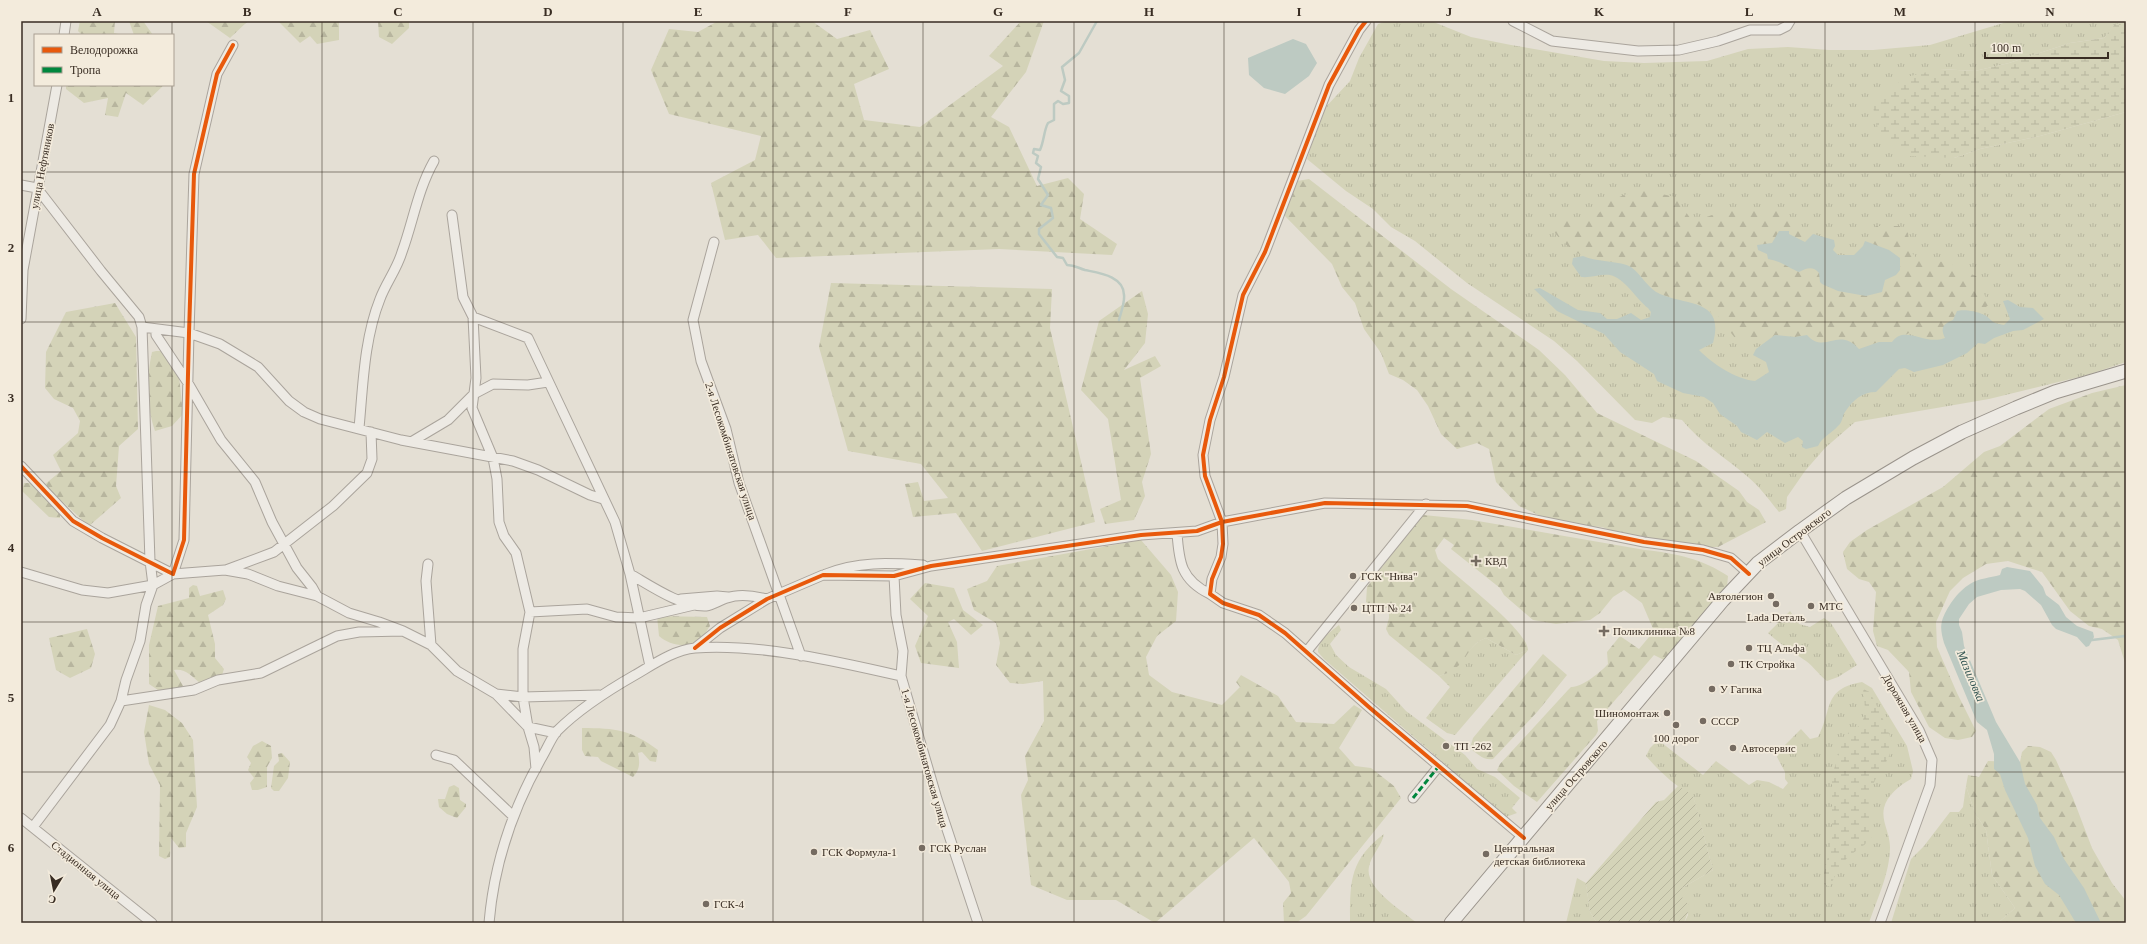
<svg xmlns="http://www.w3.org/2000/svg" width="2147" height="944" font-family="Georgia,serif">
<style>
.grass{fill:url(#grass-tufts)}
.forest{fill:url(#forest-firs)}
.wetland{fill:url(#wetland-marsh)}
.garden{fill:url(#garden-furrows)}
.water{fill:#bdcac2}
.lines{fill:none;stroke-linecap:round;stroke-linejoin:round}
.stream{stroke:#bdcac2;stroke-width:2.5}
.minor-casing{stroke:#aaa49c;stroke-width:11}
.secondary-casing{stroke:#9a948c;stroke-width:15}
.minor{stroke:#edeae4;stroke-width:9}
.secondary{stroke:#edeae4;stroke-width:13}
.quiet{stroke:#00873e;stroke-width:3;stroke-dasharray:6 3;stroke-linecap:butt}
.cycleway-casing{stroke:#f3ebdc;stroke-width:6}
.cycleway{stroke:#e8590c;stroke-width:4}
.grid{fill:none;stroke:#392d23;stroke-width:1;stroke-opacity:0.55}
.poi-dot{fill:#756b61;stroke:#f3ebdc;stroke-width:1.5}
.labels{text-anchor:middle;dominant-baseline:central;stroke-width:3.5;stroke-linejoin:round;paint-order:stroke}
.street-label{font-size:11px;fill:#392d23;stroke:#f3ebdc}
.poi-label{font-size:11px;fill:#392d23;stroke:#f3ebdc;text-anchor:start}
.water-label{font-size:12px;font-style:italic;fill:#355754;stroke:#f3ebdc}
.neatline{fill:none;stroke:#392d23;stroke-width:1.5}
.grid-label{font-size:13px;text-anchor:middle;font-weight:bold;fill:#392d23}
</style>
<defs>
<pattern id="grass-tufts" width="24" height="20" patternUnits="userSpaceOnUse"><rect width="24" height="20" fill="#d4d3b8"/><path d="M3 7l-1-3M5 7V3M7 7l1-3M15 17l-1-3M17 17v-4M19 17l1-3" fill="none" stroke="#b7b59e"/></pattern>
<pattern id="forest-firs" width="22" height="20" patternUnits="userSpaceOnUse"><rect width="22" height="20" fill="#d4d3b8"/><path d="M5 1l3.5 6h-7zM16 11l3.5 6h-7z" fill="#b7b59e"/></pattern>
<pattern id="wetland-marsh" width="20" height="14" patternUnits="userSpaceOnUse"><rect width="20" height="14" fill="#d4d3b8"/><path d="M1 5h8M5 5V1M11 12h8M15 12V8" fill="none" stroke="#b7b59e"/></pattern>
<pattern id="garden-furrows" width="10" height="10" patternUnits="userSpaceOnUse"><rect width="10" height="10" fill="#d4d3b8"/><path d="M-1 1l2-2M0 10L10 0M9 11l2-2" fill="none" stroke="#b7b59e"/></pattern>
</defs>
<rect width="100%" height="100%" fill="#e4dfd4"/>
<path class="grass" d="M1388,21H1431L1471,37L1511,45L1604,61L1644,63L1707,61L1748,49L1788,47L1829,50H1873L1930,45L2010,21H2126V28L2116,24L2104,38L2070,43L2009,63L1975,71L1940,69L1954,158L1980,149L2040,136L2126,112V362L2087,375L1989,399L1855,422L1825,448L1805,471L1787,497L1786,509L1779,512C1769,500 1760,487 1748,477C1726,458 1701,443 1682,420L1663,417L1652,423L1635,420L1577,361L1554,341L1467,283L1415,241L1391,227L1373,209L1346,191L1307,159L1323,110L1350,81L1359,58L1378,24Z
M1790,611L1799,624L1810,627L1824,618L1831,623L1857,665L1838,677L1827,681C1819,675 1814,667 1806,661C1793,652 1780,644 1768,633Z
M1339,625L1341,630L1330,644L1336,655L1349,667L1386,689L1406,711L1465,755L1477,769L1495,777L1520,798L1512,808L1517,813L1506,817L1324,659L1318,652C1318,640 1330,632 1339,625Z
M1486,638L1516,655L1528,650L1455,735L1447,733L1426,718L1450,687L1439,676C1465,669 1465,645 1486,638Z
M1862,682L1872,688L1907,746L1913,771L1911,779C1900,785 1887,795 1884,808C1881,821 1890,833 1890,847C1890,873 1877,899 1869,923H1684L1688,915L1682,897V888L1713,870L1693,796C1674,785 1660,772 1646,756L1650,748L1657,741L1662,743L1703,775L1716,761L1749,785L1757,780L1769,782L1783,789L1788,783L1785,779V772L1777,757L1778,752L1801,729L1810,739L1818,737C1833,710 1822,689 1862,682Z
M1966,786L1975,813L1986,830L1992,875L2015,908L1998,923H1891L1911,859L1924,846L1950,812H1959L1963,807Z
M1384,834C1382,846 1371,855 1369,867C1364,888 1404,912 1417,923H1350C1350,883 1349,860 1384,834Z
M1577,878L1586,883L1590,912L1597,923H1566Z"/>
<path class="forest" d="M80,21H115L114,33L123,35H82L78,31Z
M129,21H143L153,35H134Z
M206,21H248L230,38Z
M278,21H339V40L317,44L310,36L300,43Z
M378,21H409V28L392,44L379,37Z
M718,21H812L837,39L870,30L889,69L854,84L864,120L920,127L1003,66L989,56L1021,21H1044L1026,72L991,117L1009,127L1037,186L1068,178L1084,194L1080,219L1117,244L1112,255L999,249L776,258L758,235L725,240L711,183L755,160L761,136L669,114L651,70L669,29L698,32Z
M66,85H164L143,105L126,93L118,117L105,115L108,98L84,103L66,89Z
M1309,179L1451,289L1539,350L1565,375L1597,413L1696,461L1739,491L1747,502L1759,510L1766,522L1718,547H1694L1625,535L1602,527L1574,525L1547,519L1519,506L1496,482L1489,449L1477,443L1457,449L1441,434L1428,406L1417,390L1403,380L1389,374L1381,353L1364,329L1355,303L1342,287L1332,264L1283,214L1297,181Z
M1644,190L1675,197L1693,222L1720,212L1745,208L1781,209L1798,231L1809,237L1813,234L1834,240L1835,246L1833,250L1838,255H1854L1863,246L1876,226H1900L1908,233L1910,250L1916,258L1929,261L1950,262L1958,269L1976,276L1989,305L1976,313L1962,310L1957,311L1953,320L1945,323V338C1933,342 1921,341 1909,333L1892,342H1879L1859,349C1840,327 1825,354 1807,335L1795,337L1775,335L1772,338H1735L1717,315H1713C1701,299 1678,301 1660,294C1648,289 1642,275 1631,268C1624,262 1613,263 1604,262C1580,259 1561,244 1549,224L1561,219L1581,220L1598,214L1610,201L1624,195Z
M831,283L1052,289L1050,328L1095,522L982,551L956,513L913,517L905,484L918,482L924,501L948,498L921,464L848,451L819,347Z
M1142,291L1148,314L1145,343L1124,370L1155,356L1161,366L1140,378L1151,454L1142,482L1145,496L1134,520L1105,524L1100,509L1121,500L1108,419L1081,390L1099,321Z
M115,303L136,337L138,429L119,446L116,486L121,498L89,526L44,485L61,471L53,455L78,433L80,421L73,408L54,399L45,388L46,352L66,312Z
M156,351H164L179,376L183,414L172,426L155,431C146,404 146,380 152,352Z
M2126,385V666L2118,640L2102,629L2089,626L2070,611L2042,572L2008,561L1986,564L1963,578L1950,591L1936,622L1937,647L1957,693L1976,731L1972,737L1958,740L1945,738L1929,727L1911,692L1909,672L1888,650L1877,646L1873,631L1876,592L1869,582L1859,579L1847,569L1843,552L1850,542L1867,530L1943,487L1984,452L2000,446L2049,409L2092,393Z
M24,483H30L60,510V518L49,517L22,491Z
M1424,515L1472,520L1645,550C1674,553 1703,559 1728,576L1727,587L1664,660L1654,655L1597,721L1598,731L1596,735L1537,802L1514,786L1497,770L1500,764L1568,690L1571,687C1581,688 1601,672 1608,664L1607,652L1620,636L1639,649L1654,631L1642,603L1624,590L1613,597L1600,613L1590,620L1556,624L1533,620L1504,595L1500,588L1451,549L1454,545L1444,538L1435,550L1438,559C1456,577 1527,629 1528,650L1516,655L1486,638C1463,646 1470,668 1439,676L1389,635L1386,629L1389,618V607L1379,611L1366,602L1367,587L1404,538Z
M1141,540L1171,575L1178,592L1176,621L1157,636L1146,657L1149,675L1172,692L1222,705L1240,687L1236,682L1241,675L1278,696L1296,722L1334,724L1354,705L1362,710L1339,748L1355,766L1371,768L1394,786L1401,798L1306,916L1296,923H1284L1283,903L1291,893L1289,882L1254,838L1155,923L1116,900H1067L1031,885L1021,795L1028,780L1025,756L1044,721L1043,681L1023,684L1010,683L996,665L1000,643L996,623L974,610L967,589L987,581L997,566Z
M925,583L954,588L963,610L983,625L971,635L954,619L948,622L957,642L959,668L921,663L915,646L928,616L910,599Z
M193,585L197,586L200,596L223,590L226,599L223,605L208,615L215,644V658L224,669L221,678L201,684C193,677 185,668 174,670L183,686L179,690L161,692L149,684V645L158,606L189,598V588Z
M657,616L707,617L710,626C707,630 704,636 701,639C689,650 669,645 659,636Z
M87,629L95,654L91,668L70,678L56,670L49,638Z
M1543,654L1567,675L1538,711L1493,759C1484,761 1476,753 1470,748L1473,738Z
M149,705L165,710L182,723L193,740L197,807L186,833V847L179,848L171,838L170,857L165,859L159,856L160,785L149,764L144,732Z
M582,728C616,728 631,730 658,750L656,762L650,761L642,752L638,753C640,762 640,770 633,777L601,761L598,757L585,756L582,750Z
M262,741L271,746L272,758L267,767V787L258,790H252L250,783L254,778L248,770L251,763L247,757L253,746Z
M2028,746L2040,747L2051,752L2056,760L2073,798L2092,848L2112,883L2126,901V923H1998L2015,908L1992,875L1986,830L1975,813L1966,786L1968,775L1979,777L1988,761L2020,762L2022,752Z
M282,753L290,762L288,778L279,791H274L271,788L274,766L279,761L278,754Z
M454,785L459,788L460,800L466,804V807L457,818L447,814L439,807L438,799H445L449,787Z"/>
<path class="wetland" d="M2116,23L2126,28V112L2040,136L1980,149L1954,158L1910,156L1879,133L1872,103L1906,77L1940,69L1975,71L2009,63L2070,43L2104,38Z
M1863,689L1870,692C1875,703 1889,729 1891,740C1894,758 1878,771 1872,787C1866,802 1869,820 1873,835C1865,846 1862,846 1852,854C1841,862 1835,875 1830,887L1822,883L1832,838V776L1842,743L1849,732L1859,726L1863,720L1865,708Z"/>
<path class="garden" d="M1678,786L1693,795L1713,870L1682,888V897L1690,906L1684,923H1597L1590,912L1586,883L1656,802L1664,800Z"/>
<path class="water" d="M1293,39L1306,44L1317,63L1309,76L1285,94L1264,88L1249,75L1248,58Z
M1779,231H1789V234L1805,242L1813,234L1834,240L1835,246L1833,250L1838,255H1854L1863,246L1865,241L1889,250L1900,258V270L1896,275L1885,280L1882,292L1866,296L1838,291L1822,284L1820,282L1819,273C1813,266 1807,268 1799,272C1787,267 1781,261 1768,259L1767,254L1758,250L1757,245L1772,243Z
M1583,256C1596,262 1621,261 1631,267C1642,275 1648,289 1660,294C1688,306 1725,299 1713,343L1699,350C1713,364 1735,379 1755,381L1769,372L1766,362L1753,355L1756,349L1775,335L1795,337L1807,335C1825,355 1838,326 1859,349L1879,342H1892C1905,324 1924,346 1945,338C1940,328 1943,324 1953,320L1957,311C1963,309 1976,311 1982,314C1993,318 1988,323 2004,325L2010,319L2003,301L2008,300L2020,307L2033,308L2044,319L2023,330L2013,331L1994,338L1985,344L1978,343L1967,353L1943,365L1914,372L1905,368L1899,369L1876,392C1862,392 1853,400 1845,412C1842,416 1843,422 1838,426C1831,434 1823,436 1818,446L1806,449L1802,447L1803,441L1798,437L1785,443L1767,432L1757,440L1741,432L1737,426L1720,414L1713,403L1704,397L1683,393L1657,381L1654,374L1620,352L1604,334L1557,311L1534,289L1540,288L1578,310L1600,313L1607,319H1617L1631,313L1641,320L1650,317L1651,312L1648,308C1636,299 1625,278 1610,275C1600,274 1591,278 1581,277L1572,264L1573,258Z
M2007,567L2030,571L2043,587L2046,595L2059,605L2066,617L2077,626L2093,632L2094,637L2089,646L2086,647L2077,637L2056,629L2052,625L2041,605L2025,591L2020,589L2001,590L1977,597L1969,604L1959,619V625L1962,632L1964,646L1996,722L2020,762L2025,784L2037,805L2040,818L2054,837L2064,859L2084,888L2101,923H2076L2059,895L2045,884L2035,866L2028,838L2005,790L2000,774L1994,769V754L1987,730L1977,722L1944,643C1942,636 1940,628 1942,621C1946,608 1958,591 1970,584C1979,578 1990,578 2000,575L2002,569Z"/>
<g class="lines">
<path class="stream" d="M1097,21L1079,53L1062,67L1065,80L1061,91L1069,96V103L1063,104L1058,101L1054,104V120L1048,123C1044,130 1044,141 1040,150L1034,149L1033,153L1038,156L1036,163L1041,167L1038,179L1048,195L1041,205L1051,208L1053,218L1039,229V234L1057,257L1063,258L1067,265C1075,265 1078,268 1085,270C1099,273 1124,276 1124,295C1125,302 1121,312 1119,320
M2089,639L2092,640L2125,636L2126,639"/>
<g class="minor-casing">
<path id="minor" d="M1366,21L1359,30L1329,85L1265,252L1243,295L1224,377L1210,420L1203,455L1205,476L1222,522L1223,544L1221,557L1212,579L1210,594L1223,603L1259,615L1285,633L1370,708L1524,838
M1513,21L1552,41L1638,51L1679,50L1718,41L1750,30H1779L1787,26L1790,21
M64,35L66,21
M21,185L37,188L101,271L139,317L142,327L150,561L153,585L146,605L140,641L126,680L121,701L110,725L33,827
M452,215L463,297L473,317L528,338L615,522L630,574L650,666
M714,242L693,320L701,361L726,429L739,483L801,656
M473,317L476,378L472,408L493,458L497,479L499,522L504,536L516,553L530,612L587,609L616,617L639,618L694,605
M21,319L23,270L57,85
M142,327L189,333L220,344L258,367L289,401L304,412L320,419L401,440L513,461L538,470L590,495L603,499
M156,330V335L188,383L221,440L255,482L272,522L297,568L312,587L317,596
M359,428C363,386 364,339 380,299C386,283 397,269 402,252C413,222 418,189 434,161
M411,442L448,420L474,394L493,384L528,385L548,382
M21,466L73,521L102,538L173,574L184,540L189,333L194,174L217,74L233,45
M1800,531L1919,730L1932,760L1930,785L1880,923
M1177,533C1179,562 1181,580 1210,594
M428,564L426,581L431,645L457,671L496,694L528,727L534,747L536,769
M226,570L274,552L333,506L367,473L372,459L371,432
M21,572L82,590L108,593L153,585L173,574L225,570L248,574L278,586L317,596L349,613L379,622L403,631
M630,574C651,586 681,607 706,606C713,605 720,600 727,598C738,594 755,596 767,599
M826,574C858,561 889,563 923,565
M894,576L896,615L903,651L901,676
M681,599L717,596L728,597
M530,612L523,649V697L528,727L556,733
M695,648L720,628L767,599L823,575L894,576L931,566L1141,535L1197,531L1222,522L1325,503L1467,506L1644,542L1703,550L1731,558L1749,574
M1307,651L1426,504
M496,694L523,697L599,695
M121,701L194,690L218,680L261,673L337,636L359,632L403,631L431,645
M436,755L454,760L513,816
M1413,798L1439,766
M21,818L152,923
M489,923C494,864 513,808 542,757C547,749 551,738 557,731C580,708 607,691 635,675C654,664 674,650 695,648C758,643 840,662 901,676L937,799L978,923"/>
</g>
<g class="secondary-casing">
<path id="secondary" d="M1451,923L1723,600L1758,563L1800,531L1846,498L1913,458L1962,432L2016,408L2055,392L2126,371"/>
</g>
<use href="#minor" class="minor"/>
<use href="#secondary" class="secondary"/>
<path class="quiet" d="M1413,798L1439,766"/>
<g class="cycleway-casing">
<path id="cycleway" d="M1366,21L1359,30L1329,85L1265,252L1243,295L1224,377L1210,420L1203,455L1205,476L1222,522L1223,544L1221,557L1212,579L1210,594L1223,603L1259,615L1285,633L1370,708L1524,838
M21,466L73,521L102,538L173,574L184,540L189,333L194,174L217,74L233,45
M695,648L720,628L767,599L823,575L894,576L931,566L1141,535L1197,531L1222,522L1325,503L1467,506L1644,542L1703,550L1731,558L1749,574"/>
</g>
<use href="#cycleway" class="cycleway"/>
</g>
<path class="grid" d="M172,21V35M322,21V923M473,21V923M623,21V923M773,21V923M923,21V923M1074,21V923M1224,21V923M1374,21V923M1524,21V923M1674,21V923M1825,21V923M1975,21V923M172,85V923M21,172H2126M21,322H2126M21,472H2126M21,622H2126M21,772H2126"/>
<g class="poi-dot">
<path d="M1474 555h4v4h4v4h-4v4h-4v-4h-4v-4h4z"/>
<circle cx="1353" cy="576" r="4"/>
<circle cx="1771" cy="596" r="4"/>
<circle cx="1776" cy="604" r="4"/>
<circle cx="1811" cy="606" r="4"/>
<circle cx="1354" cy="608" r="4"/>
<path d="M1602 625h4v4h4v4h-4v4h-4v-4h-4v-4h4z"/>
<circle cx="1749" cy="648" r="4"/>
<circle cx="1731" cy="664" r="4"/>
<circle cx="1712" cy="689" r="4"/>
<circle cx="1667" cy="713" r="4"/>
<circle cx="1703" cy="721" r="4"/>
<circle cx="1676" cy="725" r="4"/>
<circle cx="1446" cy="746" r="4"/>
<circle cx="1733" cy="748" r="4"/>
<circle cx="922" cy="848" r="4"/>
<circle cx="814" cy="852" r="4"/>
<circle cx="1486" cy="854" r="4"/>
<circle cx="706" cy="904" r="4"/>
</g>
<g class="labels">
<g class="street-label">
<text transform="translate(42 166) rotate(-79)">улица Нефтяников</text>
<text transform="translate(731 451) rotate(72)">2-я Лесокомбинатовская улица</text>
<text transform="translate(1794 537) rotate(-37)">улица Островского</text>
<text transform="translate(1905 708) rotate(60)">Дорожная улица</text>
<text transform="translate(925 758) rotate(74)">1-я Лесокомбинатовская улица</text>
<text transform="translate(1576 775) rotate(-49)">улица Островского</text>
<text transform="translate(86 870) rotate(39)">Стадионная улица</text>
</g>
<g class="poi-label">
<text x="1485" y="561">КВД</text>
<text x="1361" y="576">ГСК "Нива"</text>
<text x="1763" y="596" text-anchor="end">Автолегион</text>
<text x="1819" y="606">МТС</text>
<text x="1362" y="608">ЦТП № 24</text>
<text x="1776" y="617" text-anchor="middle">Lada Dеталь</text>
<text x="1613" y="631">Поликлиника №8</text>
<text x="1757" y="648">ТЦ Альфа</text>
<text x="1739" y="664">ТК Стройка</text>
<text x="1720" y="689">У Гагика</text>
<text x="1659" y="713" text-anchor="end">Шиномонтаж</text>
<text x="1711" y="721">СССР</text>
<text x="1676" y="738" text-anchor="middle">100 дорог</text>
<text x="1454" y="746">ТП -262</text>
<text x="1741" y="748">Автосервис</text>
<text x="930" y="848">ГСК Руслан</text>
<text x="1494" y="848">Центральная<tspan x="1494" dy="13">детская библиотека</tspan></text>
<text x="822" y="852">ГСК Формула-1</text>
<text x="714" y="904">ГСК-4</text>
</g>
<g class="water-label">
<text transform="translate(1971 676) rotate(67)">Мазиловка</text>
</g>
</g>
<rect width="2147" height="944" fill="none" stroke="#f3ebdc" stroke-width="44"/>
<rect x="34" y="34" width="140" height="52" fill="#f3ebdc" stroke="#a99f92"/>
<rect x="42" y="47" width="20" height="6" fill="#e8590c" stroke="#a99f92"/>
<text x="70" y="54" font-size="12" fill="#392d23">Велодорожка</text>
<rect x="42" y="67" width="20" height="6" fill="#00873e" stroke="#a99f92"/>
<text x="70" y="74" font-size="12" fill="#392d23">Тропа</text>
<g transform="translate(54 890) rotate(190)" stroke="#f3ebdc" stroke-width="3" paint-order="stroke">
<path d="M0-3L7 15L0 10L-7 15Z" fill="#392d23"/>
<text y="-6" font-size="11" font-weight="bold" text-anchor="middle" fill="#392d23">С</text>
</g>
<path d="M1985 52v6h123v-6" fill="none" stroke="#392d23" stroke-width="2"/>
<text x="1991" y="52" font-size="12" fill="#392d23" stroke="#f3ebdc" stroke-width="3" paint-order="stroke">100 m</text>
<rect x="22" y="22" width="2103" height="900" class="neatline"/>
<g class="grid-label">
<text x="97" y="16">A</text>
<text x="247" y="16">B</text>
<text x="398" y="16">C</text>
<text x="548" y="16">D</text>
<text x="698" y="16">E</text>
<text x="848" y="16">F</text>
<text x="998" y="16">G</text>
<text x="1149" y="16">H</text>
<text x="1299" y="16">I</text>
<text x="1449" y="16">J</text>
<text x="1599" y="16">K</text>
<text x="1749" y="16">L</text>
<text x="1900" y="16">M</text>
<text x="2050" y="16">N</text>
<text x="11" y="102">1</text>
<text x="11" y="252">2</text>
<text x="11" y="402">3</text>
<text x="11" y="552">4</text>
<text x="11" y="702">5</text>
<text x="11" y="852">6</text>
</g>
</svg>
